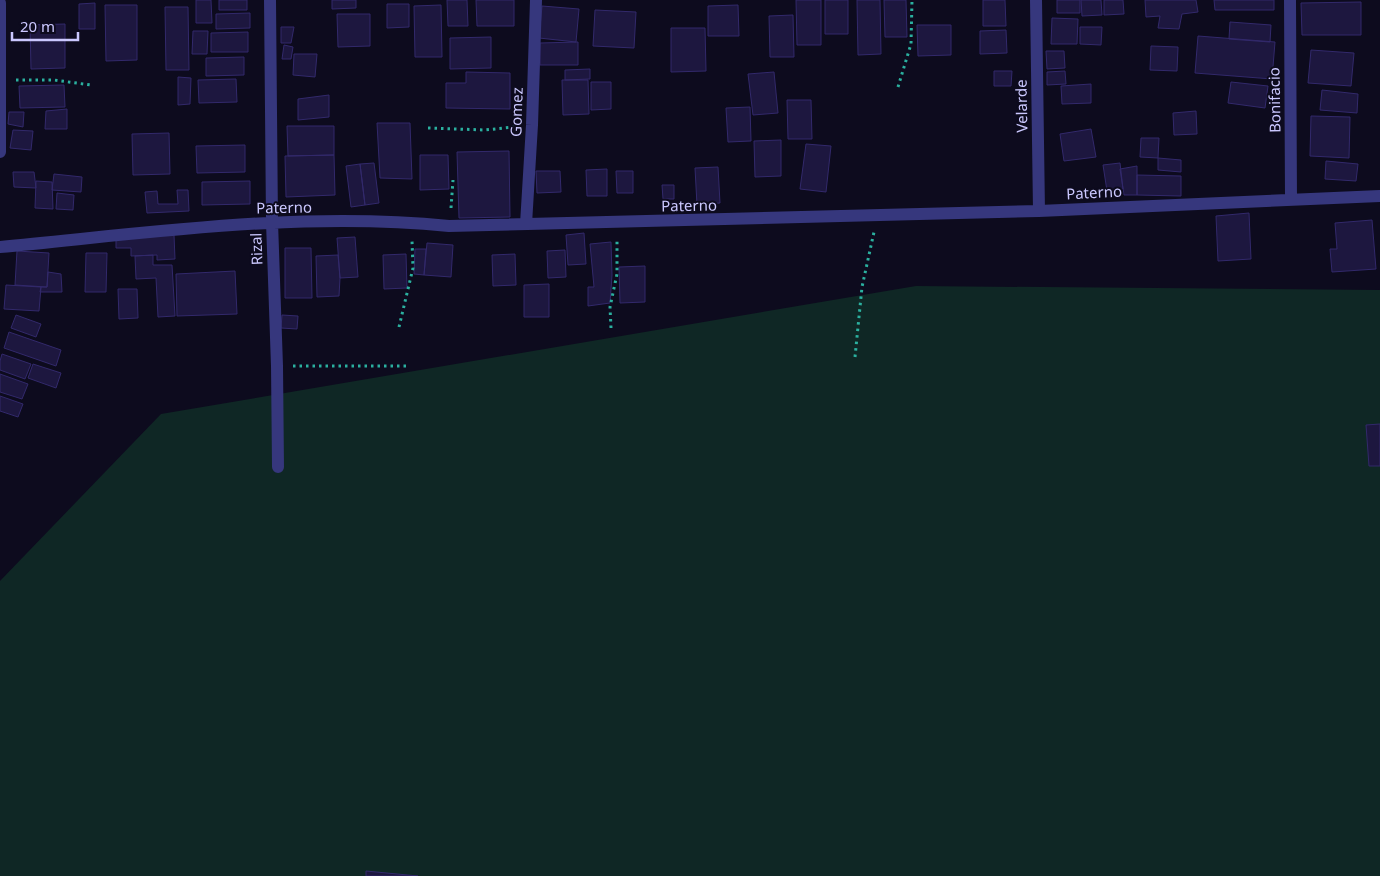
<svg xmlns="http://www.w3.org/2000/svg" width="1380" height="876" font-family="'Noto Sans',sans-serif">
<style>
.green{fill:#0f2725}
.building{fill:#1d173f;stroke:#32296b}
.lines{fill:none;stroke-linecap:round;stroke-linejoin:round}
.path{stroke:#2bb09f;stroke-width:3;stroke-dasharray:2.5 4;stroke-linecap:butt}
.minor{stroke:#36377d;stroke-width:12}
.labels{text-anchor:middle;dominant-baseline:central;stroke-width:4;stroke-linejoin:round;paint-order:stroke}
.street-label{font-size:15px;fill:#cbc8ff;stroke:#0d0b1e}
</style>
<rect width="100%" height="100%" fill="#0d0b1e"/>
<path class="green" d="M916,286L1380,290V876H0V581L161,414Z"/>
<path class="building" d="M196,0H211L212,23H196Z
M219,0H247V10H219Z
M332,0H356V8L332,9Z
M447,0H467L468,26H448Z
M476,0H514V26H477Z
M796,0H821V45H797Z
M825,0H848V34H825Z
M857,0H880L881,54L858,55Z
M884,0H906L907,37H885Z
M983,0H1005L1006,26H983Z
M1057,0H1080V13H1057Z
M1081,0H1101L1102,15L1082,16Z
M1104,0H1123L1124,14L1104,15Z
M1145,0H1196L1198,12L1182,14L1179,29L1158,28L1160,16L1146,17Z
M1214,0H1274V10H1215Z
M1361,2V35H1302L1301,3Z
M95,3V29H79V4Z
M387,4H409V27L387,28Z
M105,5H137V60L106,61Z
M441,5L442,57H415L414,6Z
M738,5L739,36H708V6Z
M542,6L579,9L576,42L539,38Z
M165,7H188L189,70H166Z
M595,10L636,12L634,48L593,46Z
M250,13V28L216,29V14Z
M337,14H370V46L338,47Z
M793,15L794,57H770L769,16Z
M1052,18L1078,19L1077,44H1051Z
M1230,22L1271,25L1270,42L1229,39Z
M65,24V68L31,69L30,25Z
M917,25H951V55L918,56Z
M281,27H294L291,43H281Z
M1080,27H1102L1101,45L1080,44Z
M671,28H705L706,71L671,72Z
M1006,30L1007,53L980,54V31Z
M193,31H208L207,54H192Z
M248,32V52H211V33Z
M1198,36L1275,42L1272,79L1195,73Z
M491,37V68L450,69V38Z
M578,42V65H540V43Z
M284,45L293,47L291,59H282Z
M1151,46L1178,47L1177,71L1150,70Z
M1311,50L1354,53L1351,86L1308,83Z
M1046,51H1064L1065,68L1047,69Z
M294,54H317L315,77L293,75Z
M244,57V75L206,76V58Z
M590,69V79L565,80V70Z
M994,71H1012L1011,86H994Z
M1065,71L1066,84L1047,85V72Z
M466,72L510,73V109L446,108V83H466Z
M774,72L778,113L753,115L748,74Z
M178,77L191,78L190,104L178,105Z
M236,79L237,102L199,103L198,80Z
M562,80H588L589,114L563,115Z
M591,82H611V109L591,110Z
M1231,82L1268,86L1265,108L1228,103Z
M1091,84V103L1062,104L1061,86Z
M64,85L65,107L20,108L19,86Z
M1322,90L1358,94L1357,113L1320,110Z
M329,95V117L298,120V99Z
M787,100H811L812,139H788Z
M750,107L751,141L728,142L726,108Z
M67,109V129H45L46,111Z
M1196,111L1197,134L1174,135L1173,113Z
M9,112H24L23,127L8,124Z
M1311,116L1350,117L1349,158L1310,156Z
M377,123H410L412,179L380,178Z
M287,126H334V155L288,156Z
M1091,129L1096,157L1064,161L1060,134Z
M13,130L33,131L31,150L10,148Z
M169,133L170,174L133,175L132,134Z
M1141,138H1159L1158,158L1140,157Z
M781,140V176L755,177L754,141Z
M806,144L831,146L826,192L800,189Z
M245,145V172L197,173L196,146Z
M509,151L510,217L459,218L457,152Z
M334,155L335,195L286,197L285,156Z
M420,155H448L449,189L420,190Z
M1158,158L1181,160V172L1158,170Z
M1326,161L1358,164L1356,181L1325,179Z
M374,163L379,203L365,205L360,164Z
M1120,163L1123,189L1107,191L1103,165Z
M360,164L365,205L351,207L346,166Z
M1137,166V195H1124L1120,169Z
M718,167L720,203L697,205L695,168Z
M607,169V196H587L586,170Z
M536,171H560L561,192L537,193Z
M616,171H633V193H617Z
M13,172H34L36,188L14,187Z
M54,174L82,177L81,192L52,190Z
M1137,175L1181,176V196L1137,195Z
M36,181L52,182L53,209L35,208Z
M250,181V204L202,205V182Z
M662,185H674V199H663Z
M177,190H188L189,211L147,213L145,192L157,191L158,204H178Z
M57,193L74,195L73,210L56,209Z
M1249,213L1251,259L1218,261L1216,216Z
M1372,220L1376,269L1332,272L1330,249H1337L1335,223Z
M584,233L586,264L568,265L566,235Z
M174,235L175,259L157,260V255L131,256V248H116V237Z
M355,237L358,277L340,278L337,238Z
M611,242L612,275L610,303L588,306V287H594L590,244Z
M427,243L453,245L451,277L424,275Z
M285,248H311L312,298H285Z
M415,249H426L424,275L414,274Z
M565,250L566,277L548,278L547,251Z
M17,251L49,253L47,287L15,285Z
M86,253H107L106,292H85Z
M406,254L407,288L384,289L383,255Z
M515,254L516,285L493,286L492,255Z
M153,255V265H172L175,316L158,317L156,278L136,279L135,256Z
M338,255L340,278L339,296L317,297L316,256Z
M645,266V302L620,303L619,267Z
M235,271L237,314L177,316L176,274Z
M48,272L61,274L62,292H40L41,287H47Z
M549,284V317H524V285Z
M6,285L41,287L39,311L4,309Z
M118,289H137L138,318L119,319Z
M16,315L41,324L36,337L11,328Z
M282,315L298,316L297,329L281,328Z
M9,332L61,350L56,366L4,348Z
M2,354L31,364L25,379L0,370V361Z
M33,364L61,373L56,388L28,378Z
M0,374L28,384L22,399L0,392Z
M0,396L23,404L18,417L0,411Z
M1380,424V466H1369L1366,425Z
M366,871L418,876H366Z"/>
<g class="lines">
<path class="path" d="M16,80H54L91,85
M898,87L911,44L912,0
M428,128L485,130L514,127
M451,208L453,180
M399,327L413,268L412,241
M611,328L610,307L617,274V238
M855,357L862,287L874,232
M293,366H409"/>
<path class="minor" d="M270,0L272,222L277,366L278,467
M1036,0L1039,211
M1290,0L1291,199
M0,3V152
M526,224L532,125L536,0
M0,247C149,233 300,211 449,226L1039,211L1380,196"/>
</g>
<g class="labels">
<g class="street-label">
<text transform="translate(1274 100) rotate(-91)">Bonifacio</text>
<text transform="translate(1021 106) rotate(-91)">Velarde</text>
<text transform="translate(516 112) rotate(-88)">Gomez</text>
<text transform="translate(1094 192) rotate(-3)">Paterno</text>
<text transform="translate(689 205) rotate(-1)">Paterno</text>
<text transform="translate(284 207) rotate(-1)">Paterno</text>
<text transform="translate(256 249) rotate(-92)">Rizal</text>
</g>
</g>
<path d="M12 32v8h66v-8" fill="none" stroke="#cbc8ff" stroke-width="2.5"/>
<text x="20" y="32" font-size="15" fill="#cbc8ff" stroke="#0d0b1e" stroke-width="4" paint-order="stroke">20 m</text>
</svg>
